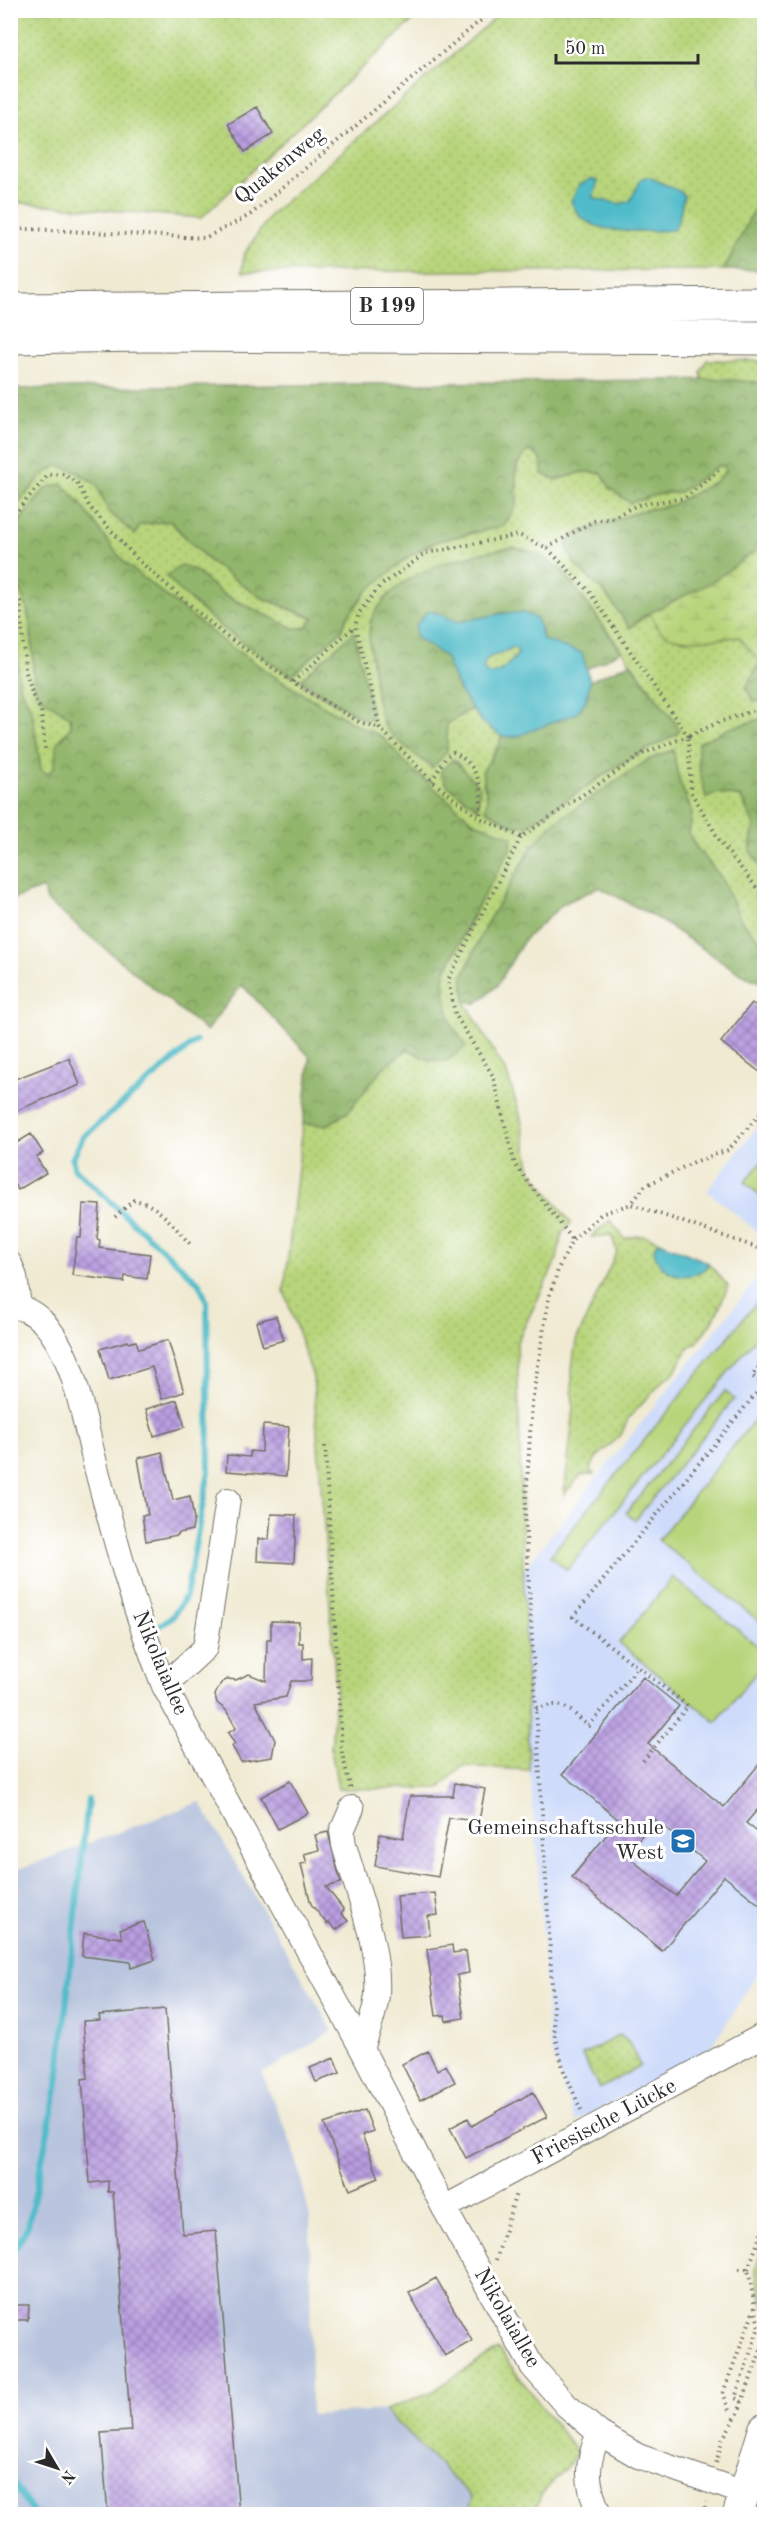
<svg xmlns="http://www.w3.org/2000/svg" width="775" height="2525" font-family="'Old Standard TT',serif">
<style>
.built{fill:#cedbfa}
.industrial{fill:#b9c5de}
.green{fill:url(#green-dots);stroke:#728054;stroke-width:1.5;fill-rule:evenodd}
.forest{fill:url(#forest-crowns);stroke:#5e704c;stroke-width:1.5}
.wetland{fill:url(#wetland-marsh);stroke:#728054;stroke-width:1.5}
.pitch{fill:#b8d57c;stroke:#728054;stroke-width:1.5}
.water{fill:#4fbbc9;stroke:#3d737a;stroke-width:1.5;fill-rule:evenodd}
.lines{fill:none;stroke-linecap:round;stroke-linejoin:round}
.stream{stroke:#4fbbc9;stroke-width:6}
.building{fill:url(#building-cross-hatch);fill-rule:evenodd}
.minor-casing{stroke:#706e65;stroke-width:26}
.major-casing{stroke:#706e65;stroke-width:32}
.highway-casing{stroke:#706e65;stroke-width:35}
.path{stroke:#706e65;stroke-width:4;stroke-dasharray:1.5 4.5;stroke-linecap:butt}
.minor{stroke:#fff;stroke-width:24}
.major{stroke:#fff;stroke-width:30}
.highway{stroke:#fff;stroke-width:33}
.labels{text-anchor:middle;dominant-baseline:central;stroke-width:6;stroke-linejoin:round;paint-order:stroke}
.shield{fill:#fff;stroke:#6b6b6b;stroke-width:1.5}
.shield-label{font-size:21px;font-weight:bold;fill:#2b2b2b}
.street-label{font-size:22px;fill:#2b2b2b;stroke:#fff}
.poi-label{font-size:22px;fill:#2b2b2b;stroke:#fff;text-anchor:end}
</style>
<defs>
<pattern id="green-dots" width="8" height="8" patternUnits="userSpaceOnUse" patternTransform="scale(1.5)"><rect width="8" height="8" fill="#b8d57c"/><path d="M2 2h.1M6 6h.1" fill="none" stroke="#9eb76b" stroke-width="1.8" stroke-linecap="round"/></pattern>
<pattern id="forest-crowns" width="20" height="18" patternUnits="userSpaceOnUse" patternTransform="scale(1.5)"><rect width="20" height="18" fill="#92b66c"/><path d="M2 6a3 3 0 1 1 6 0M12 15a3 3 0 1 1 6 0" fill="none" stroke="#779459"/></pattern>
<pattern id="wetland-marsh" width="20" height="14" patternUnits="userSpaceOnUse" patternTransform="scale(1.5)"><rect width="20" height="14" fill="#b8d57c"/><path d="M1 5h8M5 5V1M11 12h8M15 12V8" fill="none" stroke="#9eb76b"/></pattern>
<pattern id="building-cross-hatch" width="8" height="8" patternUnits="userSpaceOnUse" patternTransform="scale(1.5)"><rect width="8" height="8" fill="#ba9ee1"/><path d="M0 0l8 8M0 8l8-8" fill="none" stroke="#9781b7"/></pattern>
</defs>
<rect width="100%" height="100%" fill="#fff"/>
<filter id="ink" filterUnits="userSpaceOnUse"><feTurbulence type="fractalNoise" baseFrequency=".0167" numOctaves="2"/><feDisplacementMap in="SourceGraphic" scale="12" xChannelSelector="R" yChannelSelector="G"/><feConvolveMatrix kernelMatrix="1 2 1 2 8 2 1 2 1" color-interpolation-filters="sRGB"/></filter>
<filter id="wash" filterUnits="userSpaceOnUse"><feTurbulence type="fractalNoise" baseFrequency=".008" numOctaves="4" result="noise"/><feDisplacementMap in="SourceGraphic" scale="24" xChannelSelector="R" yChannelSelector="G"/><feGaussianBlur stdDeviation="1.35" result="paint"/><feColorMatrix in="noise" values="0 0 0 0 0 0 0 0 0 0 0 0 0 0 0 0 0 1.4 0 .05"/><feComposite in="paint" operator="in"/></filter>
<g filter="url(#wash)">
<rect width="100%" height="100%" fill="#f0ead2"/>
<path class="built" d="M764,1118V1237L707,1191Z
M764,1270V1963L709,2051L575,2122L549,2043L537,1849L529,1770L523,1570Z"/>
<path class="industrial" d="M200,1802L333,2031L262,2074L293,2146L310,2217L311,2415L385,2410L473,2498L467,2514H11V1872Z"/>
<path class="green" d="M10,11H423L201,218L11,202Z
M503,11H764V190L724,270L242,272L244,254L271,214Z
M707,360L764,361V383L702,379L701,371Z
M530,450L541,459L556,480L583,472L603,473L610,488L630,503L659,494L680,492L720,465L725,467V472L715,482L672,505L640,511L574,535L566,545L576,566L605,593L630,628L650,613L656,627L683,640L739,637L760,662L746,688L754,701H764V718L728,729L707,798L718,793L741,797L754,825L750,851L764,870V944L742,922L720,876L696,847L689,834L692,812L679,780L673,750L648,760L554,823L532,847L488,921L463,976L465,1001L507,1074L520,1114L531,1170L571,1223L562,1233L557,1259L517,1342L529,1770L462,1766L440,1788L338,1789L331,1749L336,1688L313,1377L284,1291L303,1124L327,1125L348,1112L382,1069L407,1049L429,1060L451,1023L445,997L444,975L512,838L472,821L409,766L380,736L358,726L286,684L224,642L127,565L113,551L11,532V512L42,475L58,465L79,473L96,484L109,512L135,535L140,525L169,521L209,561L260,597L314,619L305,628H293L224,595L195,571L166,576C202,616 246,645 291,676L342,630L346,619L367,591L408,557L437,541L504,526C508,519 517,508 517,499C519,475 508,470 530,450ZM563,571L674,721L677,734L625,761L528,825L514,826L486,810L487,795L483,784L492,755L500,744L501,736L481,721L472,708L447,724L432,768L383,724L375,686L369,637ZM354,633L360,663L363,719L303,685Z
M10,577C35,604 32,652 34,687L70,717L71,727L57,744L54,768L48,774L41,770L32,711L19,685L15,617L11,600Z
M512,648H516L518,655C510,663 500,675 488,674L483,669L486,659Z
M610,1220L625,1239C639,1234 647,1235 660,1242L656,1244L708,1265L707,1262L728,1286L717,1314L697,1343L689,1347L672,1376L665,1379L628,1419L621,1435L596,1458L590,1470L594,1474L581,1475L564,1494L573,1417L572,1368L576,1341L617,1251L611,1235L591,1237Z
M620,2035L629,2043L640,2066L599,2089L582,2055Z
M764,2243V2308L755,2270Z
M498,2349L578,2454L541,2495L534,2514H467L473,2498L385,2410L433,2391Z"/>
<path class="forest" d="M764,190V270H724Z
M721,379L764,383V545L712,582L642,617L630,628L605,593L576,566L566,545L574,535L640,511L672,505L715,482L725,472V467L719,465L680,492L659,494L630,503L610,488L602,473L583,472L556,480L542,474L541,459L529,450C508,470 519,475 517,500C517,508 508,519 504,526L437,541L408,557L367,591L346,619L342,630L291,676C246,645 202,616 166,576L182,565L195,571L224,595L293,628H305L314,618L260,597L209,561L170,521L140,525L135,535L109,512L96,484L79,473L58,465L42,475L11,512V389Z
M62,484C88,507 103,540 127,565L224,642L286,684L358,726L381,736L409,766L472,821L512,837L511,848L469,921L444,975L445,997L451,1023L466,1046L447,1061L429,1060L407,1049L382,1069L348,1112L327,1125L303,1124L310,1057L242,985L206,1031L47,901L43,888L11,900V600L15,617L19,685L32,711L41,769L47,774L54,768L57,744L71,727L70,717L38,695L34,687C32,652 35,604 11,577V532L46,488Z
M513,547L538,554L563,571L621,651L587,669L581,653L543,640L542,631L505,613L458,622L434,612L416,637L445,657L460,692L472,708L447,724V752L432,768C420,757 388,737 383,722C376,705 375,685 373,668C371,652 365,629 374,614C401,567 464,556 513,547Z
M354,632L372,715L368,720L363,719L300,680Z
M764,661V701H754L746,688L760,662Z
M630,663L674,721L679,730L677,734L625,761L528,825L514,826L486,810L487,795L482,772L500,744L501,736L515,737L586,700L590,681Z
M764,718V870L750,851L754,825L741,797L718,793L706,798L698,763V743L728,729Z
M673,750L679,780L692,812L689,834L696,847L720,876L742,922L764,944V984L741,974L655,917L599,887L563,904L524,940L497,986L476,1004L465,1000L463,976L488,921L532,847L554,823L648,760Z
M453,759L480,787L478,808L447,785L440,772Z"/>
<path class="wetland" d="M764,545V661L760,662L739,637C719,638 679,645 663,633C656,628 653,620 650,613L712,582Z"/>
<path class="pitch" d="M764,1159V1199L745,1182Z
M764,1293V1328L567,1570L550,1556Z
M725,1391L734,1399L635,1520L626,1513Z
M764,1408V1625L658,1540Z
M673,1577L764,1651V1663L716,1722L619,1643Z"/>
<path class="water" d="M649,177L681,192L684,196L678,222L673,230C647,231 598,236 579,215C576,212 574,206 571,202L579,185L591,179L598,181L593,198L620,204L630,201L642,178Z
M427,612H434L458,622L505,613H524L537,619L543,640L582,653L590,681L586,700L577,713L515,737L501,736L481,721L460,692L445,657L416,637V625ZM512,648H516L518,654C510,663 500,675 488,674L483,669L486,659Z
M660,1242L707,1262L708,1265C690,1286 655,1274 654,1247Z"/>
<g class="lines">
<path class="stream" d="M159,1626L173,1616L186,1596L209,1471L207,1303L200,1284L75,1169L72,1159L83,1137L196,1041
M10,2258L28,2226L58,2083L88,1800
M10,2478L34,2514"/>
</g>
<g id="blocks">
<path class="building" d="M257,107L273,134L245,152L228,124Z
M752,1003L765,1012V1076L721,1042Z
M69,1058L80,1085L10,1113V1081Z
M31,1134L43,1153L36,1157L46,1173L18,1190L10,1178V1147Z
M83,1204L100,1205L97,1239L100,1240L99,1248L150,1254L147,1279L125,1276L124,1282L72,1275L77,1237L81,1238Z
M276,1316L284,1340L263,1346L256,1322Z
M168,1340L184,1392L162,1399L152,1367L109,1380L100,1349L128,1341L129,1343L136,1341L139,1349Z
M177,1400L185,1427L154,1436L146,1409Z
M263,1425L289,1427L286,1476L226,1471L227,1455L250,1457V1451L262,1452Z
M162,1452L173,1500L190,1496L194,1519L192,1530L178,1533V1535L146,1541L142,1515H148L138,1458Z
M271,1514L296,1515L294,1563L257,1561L258,1539H269Z
M271,1621L299,1622V1643H303V1659L312,1658L311,1681H291L286,1697L255,1702L275,1740L272,1757L241,1762L232,1746L235,1744L228,1733L236,1728L226,1710L217,1703L215,1695L221,1683L228,1679L236,1680L249,1674L266,1681L267,1639H271Z
M643,1677L679,1706L648,1744L724,1807L765,1757V1801L746,1823L765,1838V1909L724,1876L662,1951L572,1877L619,1820L563,1774ZM655,1819L705,1861L676,1896L626,1855Z
M290,1781L308,1813L278,1829L261,1797Z
M455,1783L485,1789L479,1821L449,1818L438,1877L375,1866L380,1834L403,1838L410,1796H453Z
M328,1832L341,1883L326,1887L344,1910L341,1913L348,1921L336,1930L329,1922L327,1924L311,1904L301,1864L307,1863L304,1854L319,1850L315,1835Z
M435,1893L438,1915L428,1916L430,1935L401,1937L397,1896Z
M144,1922L155,1960L131,1968L130,1962L82,1956L84,1933L122,1938L120,1929Z
M452,1945L453,1953L466,1951L469,1973L457,1975L464,2018L446,2021L445,2015L436,2016L427,1949Z
M165,2009L183,2234L216,2231L239,2514H108L101,2433L131,2431L113,2192H108V2181L90,2183L82,2079L88,2078L83,2021L100,2020L99,2015Z
M428,2051L437,2070L446,2065L455,2082L420,2100L402,2064Z
M334,2058L340,2073L316,2082L310,2068Z
M533,2092L547,2117L466,2158L450,2128L468,2118L472,2126Z
M365,2110L373,2131L362,2135L379,2178L350,2190L324,2124Z
M436,2278L472,2341L445,2356L409,2293Z
M10,2305H29L28,2320H10Z"/>
</g>
</g>
<g filter="url(#ink)">
<use href="#blocks" fill-opacity="0" stroke="#706e65" stroke-width="1.5"/>
<g class="lines">
<g class="minor-casing">
<path id="minor" d="M10,1264L15,1277L19,1306
M10,1306C37,1308 52,1330 63,1352C78,1382 88,1437 97,1471C116,1544 136,1616 164,1686L362,2049L444,2208L532,2366L566,2405L599,2433L638,2456L744,2493
M164,1686L205,1648L228,1500
M352,1808L342,1831L344,1845C357,1892 380,1945 377,1995C375,2014 368,2031 362,2049
M444,2208L764,2035
M599,2433C585,2466 586,2481 599,2514"/>
</g>
<g class="major-casing">
<path id="major" d="M738,2514L764,2429"/>
</g>
<g class="highway-casing">
<path id="highway" d="M10,310L764,304
M10,337L147,335L764,338"/>
</g>
<path class="path" d="M10,228L205,238L250,215L493,10
M10,519L48,475L62,474L77,482L89,506L138,560L222,633L293,682L359,722L380,728
M547,548L593,521L612,518L637,505L685,498L719,470
M10,586L20,601L25,669L33,696L41,710L45,749
M293,682L355,626
M764,707L722,721L688,736L691,792L721,843L764,897
M432,781L446,757L453,752C481,766 483,790 480,818
M521,837L478,817L432,781L380,728L355,626L359,613L379,587L426,553L519,535L547,548L589,591L688,736L644,753L521,837L448,980L455,1014L493,1076L515,1165L573,1240
M764,1110L728,1150L694,1162L645,1186L631,1204L764,1250
M115,1217L134,1200C159,1204 175,1228 191,1245
M764,1385L752,1376L764,1360
M325,1446L342,1753L351,1790
M536,1709C565,1699 567,1709 589,1726L638,1667
M643,1761L688,1706L573,1617L763,1385
M581,2110L564,2071L555,2038L525,1517L532,1402L549,1297L559,1267L573,1240L601,1214L631,1204
M496,2260L516,2193
M748,2269L764,2226
M742,2402L735,2398L759,2327L755,2308
M729,2410L723,2393L755,2307L748,2269H738
M716,2463L722,2440L738,2413L764,2342
M703,2514L706,2502"/>
<use href="#minor" class="minor"/>
<use href="#major" class="major"/>
<use href="#highway" class="highway"/>
</g>
</g>
<defs>
<g id="school-square" transform="scale(1.35)"><rect x="-9" y="-9" width="18" height="18" rx="4" fill="#1f6fb2" stroke="#fff"/><path d="M0-5L7-2L0 1L-7-2ZM-4 1L0 2.5L4 1V4Q0 6-4 4Z" fill="#fff"/></g>
</defs>
<g fill-rule="evenodd">
<use href="#school-square" x="683" y="1841"/>
</g>
<g class="labels">
<rect class="shield" x="351" y="288" width="72" height="36" rx="4.5"/>
<g class="shield-label">
<text x="387" y="306">B 199</text>
</g>
<g class="street-label">
<text transform="translate(280 166) rotate(-39)">Quakenweg</text>
<text transform="translate(160 1663) rotate(67)">Nikolaiallee</text>
<text transform="translate(604 2122) rotate(-28)">Friesische Lücke</text>
<text transform="translate(507 2318) rotate(60)">Nikolaiallee</text>
</g>
<g class="poi-label">
<text x="664" y="1828">Gemeinschaftsschule<tspan x="664" dy="25">West</tspan></text>
</g>
</g>
<rect width="775" height="2525" fill="none" stroke="#fff" stroke-width="36"/>
<g transform="translate(57 2468) rotate(129)" stroke="#ffffff" stroke-width="4.5" paint-order="stroke">
<path d="M0-4.5L10 22L0 15L-10 22Z" fill="#2b2b2b"/>
<text y="-9" font-size="16" font-weight="bold" text-anchor="middle" fill="#2b2b2b">N</text>
</g>
<path d="M556 54v9h142v-9" fill="none" stroke="#2b2b2b" stroke-width="3"/>
<text x="565" y="54" font-size="18" fill="#2b2b2b" stroke="#ffffff" stroke-width="4.5" paint-order="stroke">50 m</text>
</svg>
